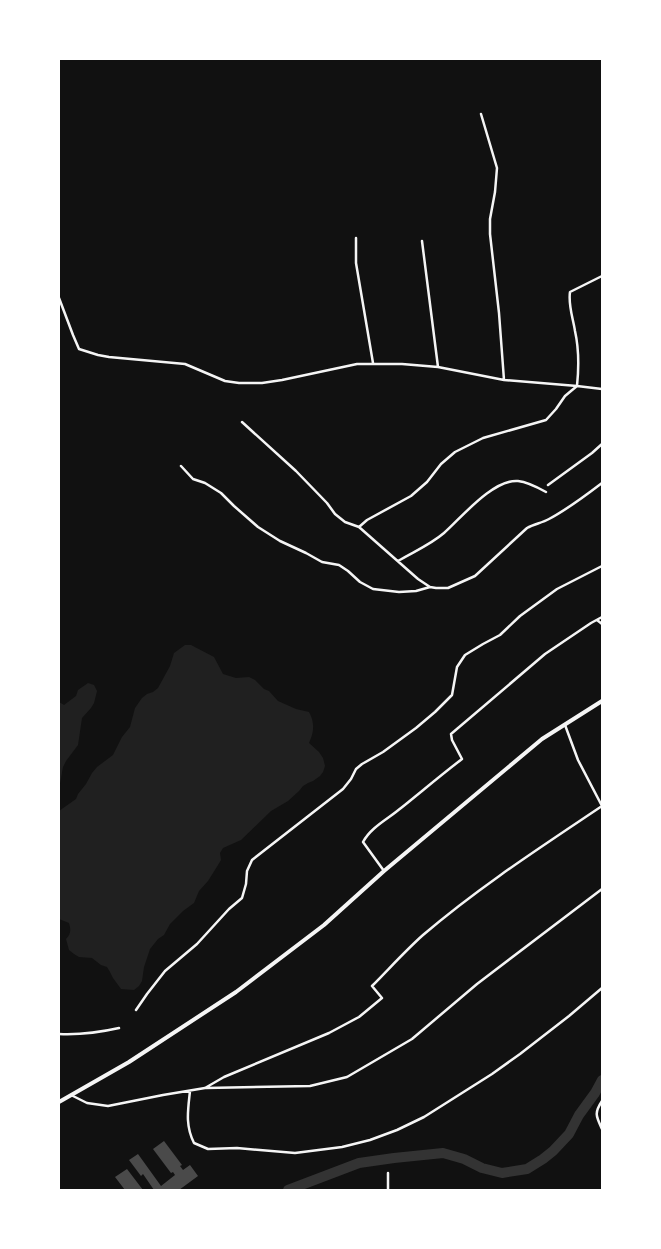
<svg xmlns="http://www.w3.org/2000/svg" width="661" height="1249" font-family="Manrope,sans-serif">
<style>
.green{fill:#202020}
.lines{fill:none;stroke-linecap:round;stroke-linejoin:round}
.river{stroke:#333;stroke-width:10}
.building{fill:#4a4a4a}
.minor{stroke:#f5f5f5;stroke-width:2.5}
.tertiary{stroke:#f5f5f5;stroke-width:4}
</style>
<rect width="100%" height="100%" fill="#111"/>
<path class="green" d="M185,645H191L214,657L223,674L236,678L249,677L255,680L264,689L269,691L278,701L296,709L309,712C315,723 314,732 309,743L319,752L323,758L325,766L323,772L320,776L313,781L308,783L303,786L299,791L288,801L271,811L241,840L223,848L220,853L221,860L218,865L208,881L199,891L194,903L183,911L170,924L164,935L158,939L150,949L144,967L142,981L139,986L134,990L121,989L113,978L110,972L107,967L101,965L92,958L79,957L74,954L69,950L66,939C71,934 71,930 69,923L59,919V811L76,799L78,794L86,784L92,773L97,767L113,755L122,737L130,727L135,708L142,698L147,694L153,692L158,688L170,666L174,653Z
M88,683L94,685L97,691L94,703L91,708L82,718L78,745L66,761L63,767L59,789V702L64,705L76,696L78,690Z"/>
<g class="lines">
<path class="river" d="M288,1190L359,1163L394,1158L443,1153L464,1159L482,1168L502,1173L527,1169L543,1159L553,1151L569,1134L579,1115L595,1093L602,1080"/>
</g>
<path class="building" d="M164,1141L182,1165L180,1166L183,1170L190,1165L198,1176L179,1190H154L143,1174L141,1176L129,1160L138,1154L161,1186L175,1175L173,1172L171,1173L153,1149Z
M127,1169L143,1190H125L115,1177Z"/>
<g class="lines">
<path class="minor" d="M481,114L497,168L495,192L490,219V234L499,313L504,380
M356,238V263L373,363
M422,241L438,367
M59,298L73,335L79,349L98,355L109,357L185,364L225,381L239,383H262L282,380L357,364H402L438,367L504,380L577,386L602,389
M242,422L296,471L327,503L335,514L345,522L359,527L418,579L430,587L436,588H448L475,576L527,528C534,524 542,523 549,519C568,509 585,496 602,483
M181,466L193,479L205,483L221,493L234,506L258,527L280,541L306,553L322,562L339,565L348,571L360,582L373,589L399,592L416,591L430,587
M548,485L592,453L602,444
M359,527L367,520L411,496L427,482L441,464L455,452L483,438L546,420L556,409L565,396L577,386C579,367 579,349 575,331C573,318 568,305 570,292L602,276
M398,561C413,552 430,545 444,533C461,518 493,479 518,481C528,482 537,487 546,492
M597,620L602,624
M565,725L578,760L602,806
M384,871L363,842C371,827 388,819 401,808C421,792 441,775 462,759L452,740L451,734L545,654L591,623L602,617
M136,1010L147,994L165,971L197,944L229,909L242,898L246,884L247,871L252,860L343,789L351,779L356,769L362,764L383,752L416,728L435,712L452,695L457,667L465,655L483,644L500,635L520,616L557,589L602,566
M59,1034C81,1035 97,1033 119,1028
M206,1088L310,1086L347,1077L412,1039L477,984L602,889
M190,1091C188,1110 185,1125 194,1143L208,1149L237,1148L295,1153L342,1147L370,1140L397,1130L424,1117L492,1074L520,1054L569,1016L602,988
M71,1095L87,1103L108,1106L163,1095L205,1088L224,1077L329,1033L359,1017L382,998L372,986C389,969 405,951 423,935C479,887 541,847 602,806
M602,1101C594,1113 596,1116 602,1129
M388,1173V1190"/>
<path class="tertiary" d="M59,1102L129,1062L236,992L324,925L384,871L542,739L602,701"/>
</g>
<rect width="661" height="1249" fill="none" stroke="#ffffff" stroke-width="120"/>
</svg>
